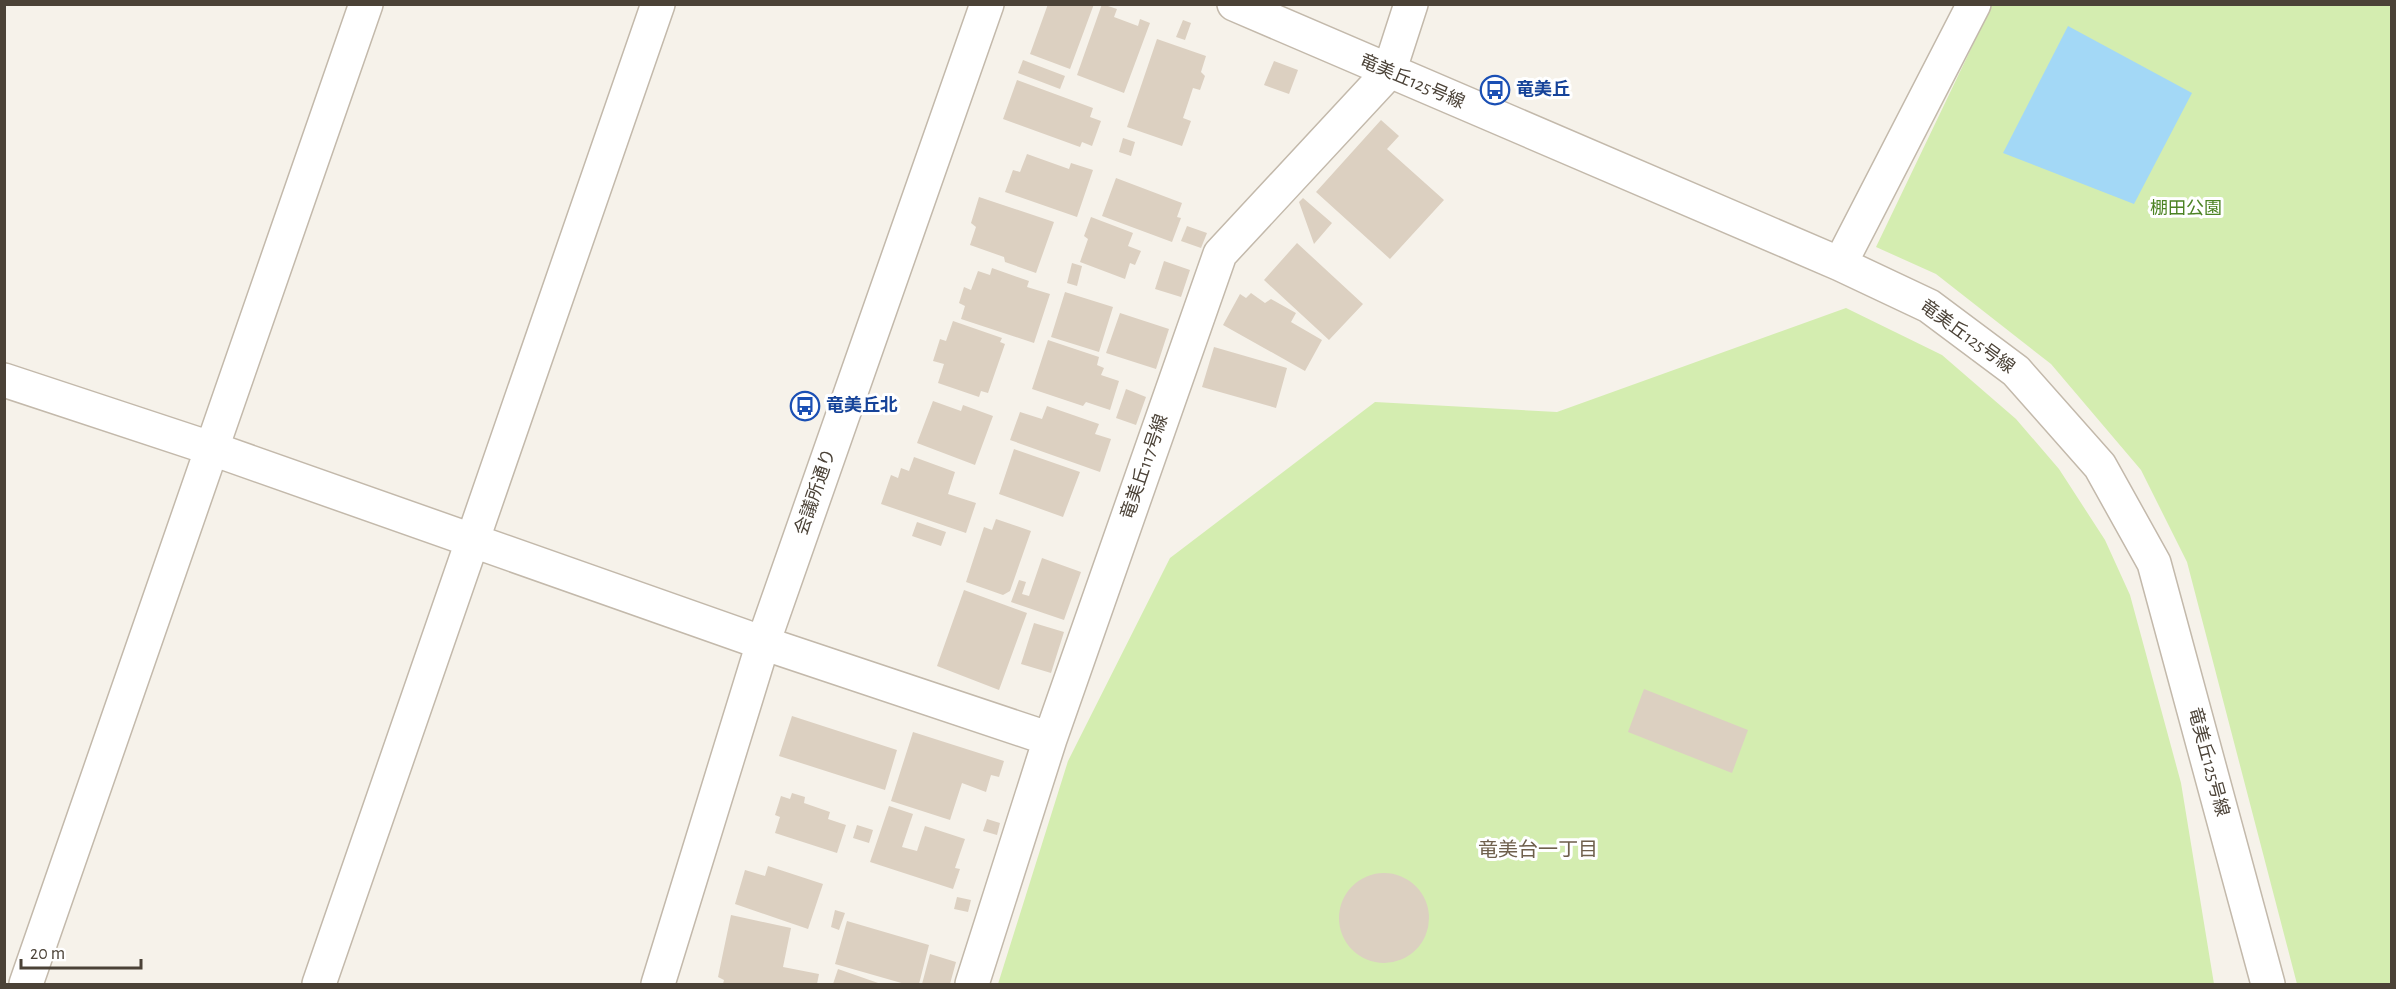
<svg xmlns="http://www.w3.org/2000/svg" width="2396" height="989" font-family="'Alegreya Sans','Noto Sans JP',sans-serif">
<style>
.green{fill:#d4edb0}
.water{fill:#a3d8f6}
.building{fill:#dcd0c1}
.lines{fill:none;stroke-linecap:round;stroke-linejoin:round}
.minor-casing{stroke:#c3b9ab;stroke-width:36}
.tertiary-casing{stroke:#c3b9ab;stroke-width:36}
.minor{stroke:#fff;stroke-width:33}
.tertiary{stroke:#fff;stroke-width:33}
.labels{text-anchor:middle;dominant-baseline:central;stroke-width:6;stroke-linejoin:round;paint-order:stroke}
.street-label{font-size:18px;fill:#4b4237;stroke:#fff}
.transit-label{font-size:18px;font-weight:bold;fill:#164399;stroke:#fff;text-anchor:start}
.park-label{font-size:18px;fill:#4c8324;stroke:#fff}
.neighbourhood-label{font-size:20px;fill:#6f604d;stroke:#fff}
</style>
<rect width="100%" height="100%" fill="#f6f2ea"/>
<path class="green" d="M1992,5H2391V984H2297L2187,562L2141,470L2051,364L1936,274L1876,247Z
M1846,308L1942,355L2016,419L2059,469L2105,540L2130,595L2181,783L2214,984H998L1068,761L1170,558L1375,402L1557,412Z"/>
<path class="water" d="M2068,26L2192,93L2134,204L2003,153Z"/>
<path class="building" d="M1048,4H1094L1070,69L1030,54Z
M1102,4L1117,9L1114,17L1138,26L1140,19L1150,23L1124,93L1077,75Z
M1183,20L1191,23L1185,40L1176,37Z
M1157,39L1206,56L1201,72L1205,76L1200,90L1193,88L1183,118L1191,121L1182,146L1127,127Z
M1023,60L1065,76L1060,89L1018,73Z
M1274,61L1298,70L1289,94L1264,85Z
M1017,80L1093,108L1090,117L1101,121L1092,146L1082,142L1080,147L1003,119Z
M1381,120L1399,136L1387,149L1444,200L1390,259L1316,192Z
M1123,138L1135,142L1131,156L1119,152Z
M1027,154L1069,169L1071,163L1093,170L1077,217L1005,192L1013,170L1020,172Z
M1116,178L1182,203L1177,217L1181,218L1172,242L1102,216Z
M979,197L1054,222L1036,273L1005,262L1004,257L970,245L976,227L971,223Z
M1303,198L1332,223L1314,244L1299,202Z
M1091,217L1133,233L1128,246L1141,251L1135,265L1130,263L1125,279L1080,262L1088,239L1084,236Z
M1187,226L1207,233L1201,248L1181,241Z
M1297,243L1363,304L1329,340L1264,280Z
M1164,261L1190,270L1181,297L1155,289Z
M1072,263L1082,266L1077,286L1067,283Z
M992,268L1029,281L1027,287L1050,294L1034,343L961,319L965,306L959,303L964,287L971,290L978,271L990,275Z
M1065,292L1113,307L1099,352L1051,337Z
M1251,293L1265,303L1271,299L1296,313L1291,322L1322,340L1305,371L1223,325L1240,294L1246,298Z
M1120,313L1169,329L1156,369L1106,353Z
M953,321L1002,338L1000,342L1005,344L988,393L981,391L979,397L938,383L944,364L933,361L940,339L946,341Z
M1048,340L1099,357L1097,365L1104,368L1101,375L1119,381L1110,410L1086,402L1083,406L1032,389Z
M1214,347L1287,368L1276,408L1202,387Z
M1126,389L1146,397L1136,425L1116,418Z
M933,401L961,411L963,405L993,416L975,465L917,443Z
M1047,406L1099,424L1095,434L1111,439L1100,472L1010,440L1020,412L1042,419Z
M1014,449L1080,472L1063,517L999,494Z
M914,457L955,472L948,494L976,503L966,533L881,504L891,475L898,478L901,468L909,471Z
M996,519L1031,531L1010,591L1003,595L966,582L984,527L992,530Z
M917,522L946,532L941,546L912,536Z
M1042,558L1081,572L1064,620L1011,602L1019,580L1026,582L1022,594L1029,596Z
M964,590L1027,613L999,690L937,666Z
M1034,623L1064,632L1051,673L1021,664Z
M1644,689L1748,730L1732,773L1628,732Z
M792,716L897,750L885,790L779,756Z
M913,732L1004,761L999,777L991,775L986,792L962,783L950,820L891,801Z
M792,793L805,797L804,803L830,812L828,819L846,825L837,853L775,833L780,817L775,815L781,796L790,799Z
M889,806L913,814L902,847L917,851L925,826L965,839L955,868L960,869L953,889L870,862Z
M987,819L1000,823L997,835L983,831Z
M857,825L873,830L869,843L853,838Z
M768,866L823,884L808,929L735,904L745,870L765,876Z
M1339 918a45 45 0 1 1 90 0a45 45 0 1 1-90 0Z
M957,897L971,900L968,912L954,909Z
M835,910L845,913L839,930L831,927Z
M731,915L791,928L783,967L819,974L817,984H723L724,980L718,977Z
M847,921L929,945L919,984H905L835,964Z
M930,954L956,962L950,984H922Z
M838,969L881,984H833Z"/>
<g class="lines">
<g class="minor-casing">
<path id="minor" d="M1234,4L1840,264L1929,306L2016,371L2100,466L2154,563L2268,984
M1840,264L1974,4
M4,380L213,449L763,643L1050,739
M26,984L366,4
M319,984L658,4
M972,984L1050,739L1220,254L1389,72L1411,4"/>
</g>
<g class="tertiary-casing">
<path id="tertiary" d="M658,984L763,643L987,4"/>
</g>
<use href="#minor" class="minor"/>
<use href="#tertiary" class="tertiary"/>
</g>
<defs>
<g id="bus-ring" transform="scale(1.5)"><circle r="9.5" fill="#fff" stroke="#1a4fb4" stroke-width="1.5"/><path d="M-5-6H5V4H4V6H2V4H-2V6H-4V4H-5ZM-3.5-4V0h7V-4ZM-3.5 1.2v1.5H-2V1.2ZM2 1.2v1.5H3.5V1.2Z" fill="#1a4fb4"/></g>
</defs>
<g fill-rule="evenodd">
<use href="#bus-ring" x="1495" y="90"/>
<use href="#bus-ring" x="805" y="406"/>
</g>
<g class="labels">
<g class="street-label">
<text transform="translate(1412 82) rotate(23)">竜美丘125号線</text>
<text transform="translate(1967 337) rotate(36)">竜美丘125号線</text>
<text transform="translate(1145 467) rotate(-71)">竜美丘117号線</text>
<text transform="translate(816 492) rotate(-71)">会議所通り</text>
<text transform="translate(2208 762) rotate(75)">竜美丘125号線</text>
</g>
<g class="transit-label">
<text x="1516" y="90">竜美丘</text>
<text x="826" y="406">竜美丘北</text>
</g>
<g class="park-label">
<text x="2186" y="209">棚田公園</text>
</g>
<g class="neighbourhood-label">
<text x="1538" y="850">竜美台一丁目</text>
</g>
</g>
<rect width="2396" height="989" fill="none" stroke="#4b4237" stroke-width="12"/>
<path d="M21 959v9h120v-9" fill="none" stroke="#4b4237" stroke-width="3"/>
<text x="30" y="959" font-size="18" fill="#4b4237" stroke="#ffffff" stroke-width="4.5" paint-order="stroke">20 m</text>
</svg>
